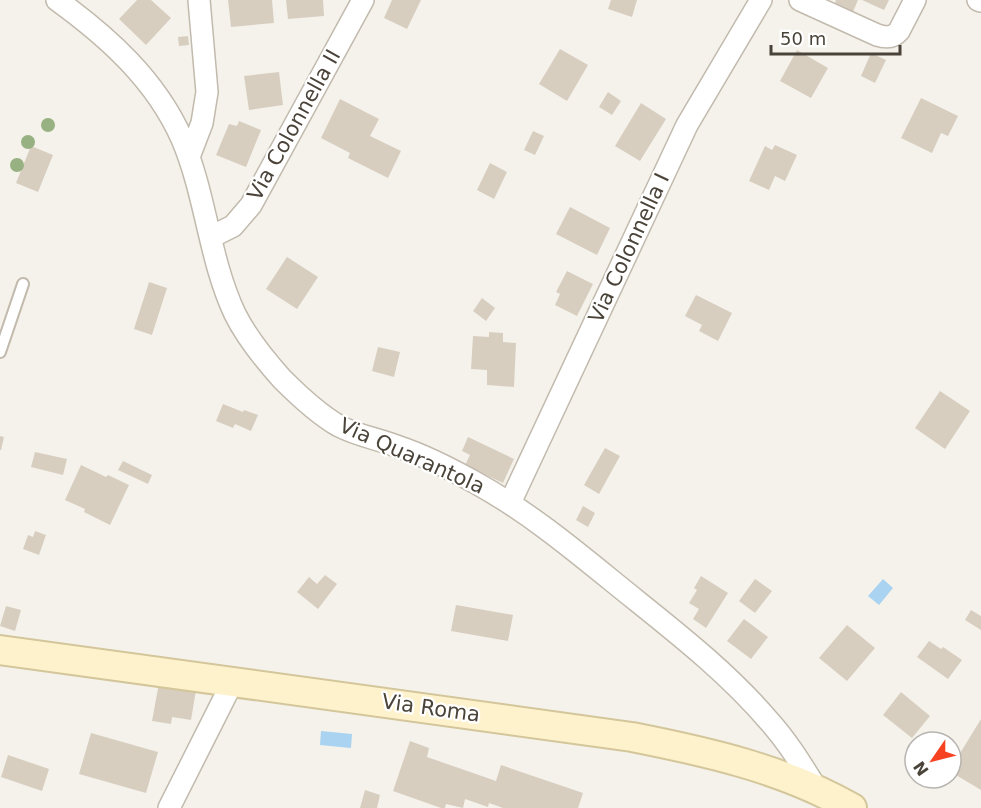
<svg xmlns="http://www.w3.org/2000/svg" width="981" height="808" font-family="'DejaVu Sans',sans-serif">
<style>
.water{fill:#a9d3f0}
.building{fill:#d7cec0}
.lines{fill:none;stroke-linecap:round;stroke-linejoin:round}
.lane-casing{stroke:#c1baad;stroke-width:14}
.street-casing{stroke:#c1baad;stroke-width:24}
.secondary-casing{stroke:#d4c69b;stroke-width:32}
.lane{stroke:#fff;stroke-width:10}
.street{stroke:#fff;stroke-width:21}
.secondary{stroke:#fef2cc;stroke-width:28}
.tree{fill:#97b182}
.labels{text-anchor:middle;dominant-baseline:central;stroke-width:4.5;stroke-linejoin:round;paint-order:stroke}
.street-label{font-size:21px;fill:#4a4339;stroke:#fff}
</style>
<rect width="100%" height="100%" fill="#f5f2eb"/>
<path class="water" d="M883,579L893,588L879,605L868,596Z
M321,731L352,734L351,748L320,745Z"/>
<path class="building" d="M137,0H151L171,18L146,45L119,19Z
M228,0H272L274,23L231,27Z
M286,0H323L324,16L288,19Z
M392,0H421L407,29L384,18Z
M611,0H637L632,17L608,9Z
M836,0H858L852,14L834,6Z
M862,0H889L884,10Z
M188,36L189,45L179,46L178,37Z
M560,49L588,65L567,101L539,84Z
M797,50L828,68L811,98L780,81Z
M871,53L886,60L875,83L861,76Z
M279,72L283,105L249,110L244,76Z
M608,92L621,101L612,115L599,107Z
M921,98L958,116L948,136L941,133L932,153L901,138Z
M340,99L379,119L370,136L401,151L388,178L348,158L350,153L321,138Z
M641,103L666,119L640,161L615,146Z
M239,121L261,130L246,167L216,155L229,124L237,126Z
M533,131L544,136L535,155L524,150Z
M775,145L797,155L785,181L775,176L769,190L749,181L765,146L772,150Z
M31,146L53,155L38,192L16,183Z
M490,163L507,172L494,199L477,190Z
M570,207L610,228L597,255L556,234Z
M287,257L318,277L297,309L266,289Z
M567,271L593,284L577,316L555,305L560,294L556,292Z
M149,282L167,288L152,335L134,329Z
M696,295L732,313L718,341L699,331L702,325L685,316Z
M482,298L495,308L486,321L473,311Z
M489,332L503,333V342L516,343L514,387L487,385V370L471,369L473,336L489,337Z
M378,347L400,352L394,377L372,371Z
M940,391L970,411L945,449L915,428Z
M223,404L243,412L244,410L258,415L251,431L235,424L233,428L216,421Z
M0,436L4,437L1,450H0Z
M468,437L514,459L503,483L465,465L470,455L462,451Z
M605,448L620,456L599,494L584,485Z
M35,452L67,459L63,475L31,467Z
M123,461L152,475L148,484L118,470Z
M81,465L106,477L108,475L129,485L110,525L84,512L85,509L65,500Z
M583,506L595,513L588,527L576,520Z
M35,531L46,535L39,555L23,549L28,535L33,537Z
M325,575L337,584L318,609L297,592L309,577L317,584Z
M701,576L728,593L706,628L693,619L699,609L689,603L697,590L694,588Z
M755,579L772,591L755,613L739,601Z
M456,605L513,615L508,641L451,631Z
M6,606L21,610L15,631L0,626Z
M971,610L981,616V630L965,620Z
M744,619L768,637L751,659L727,641Z
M847,625L875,648L847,681L819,658Z
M929,641L941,649L943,647L962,660L948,679L917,657Z
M159,683L196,690L191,720L172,717L171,724L152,721Z
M901,692L930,716L912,738L883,715Z
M981,719V790L951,772V768Z
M91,733L158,752L146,793L79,774Z
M410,741L429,748L427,757L496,781L501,765L583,793L578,808H503L489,803L488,807L465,799L463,808L446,804L445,808H441L393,791Z
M8,755L49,769L42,791L1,777Z
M365,790L380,795L377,808H360Z"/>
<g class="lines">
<g class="lane-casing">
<path id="lane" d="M0,352L23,284"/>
</g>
<g class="street-casing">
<path id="street" d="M57,0C108,37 156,80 182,139C206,195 209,259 235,314C247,338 264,359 282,379C299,396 318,414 339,426C358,436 379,439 399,447C426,456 451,469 476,483C525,510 568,545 611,580C665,624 723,667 769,721C788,742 803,767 818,791
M800,0L877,35C886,38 893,38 899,31L915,0
M978,0L981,1
M189,157L202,123L207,92L199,0
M211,237L233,226L251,205L363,0
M510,503L687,125L761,0
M169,808L233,681"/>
</g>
<g class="secondary-casing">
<path id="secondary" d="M0,650L632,737C708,752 784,769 852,808"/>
</g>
<use href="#lane" class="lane"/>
<use href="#street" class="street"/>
<use href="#secondary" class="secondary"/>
</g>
<g class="tree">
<circle cx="48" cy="125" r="7"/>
<circle cx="28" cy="142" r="7"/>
<circle cx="17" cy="165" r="7"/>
</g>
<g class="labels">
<g class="street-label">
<text transform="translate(294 125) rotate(-61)">Via Colonnella II</text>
<text transform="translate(629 248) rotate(-65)">Via Colonnella I</text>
<text transform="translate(412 456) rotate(24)">Via Quarantola</text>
<text transform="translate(431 708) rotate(8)">Via Roma</text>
</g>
</g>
<g transform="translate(933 760) rotate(235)"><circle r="28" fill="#ffffff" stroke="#b7b4b0" stroke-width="1.5"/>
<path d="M0-4.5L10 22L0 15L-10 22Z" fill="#f74221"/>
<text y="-9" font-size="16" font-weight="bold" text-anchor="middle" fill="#4a4339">N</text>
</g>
<path d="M771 45v9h129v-9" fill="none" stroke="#4a4339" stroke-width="3"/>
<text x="780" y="45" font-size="18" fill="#4a4339" stroke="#ffffff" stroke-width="4.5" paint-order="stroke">50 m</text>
</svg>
